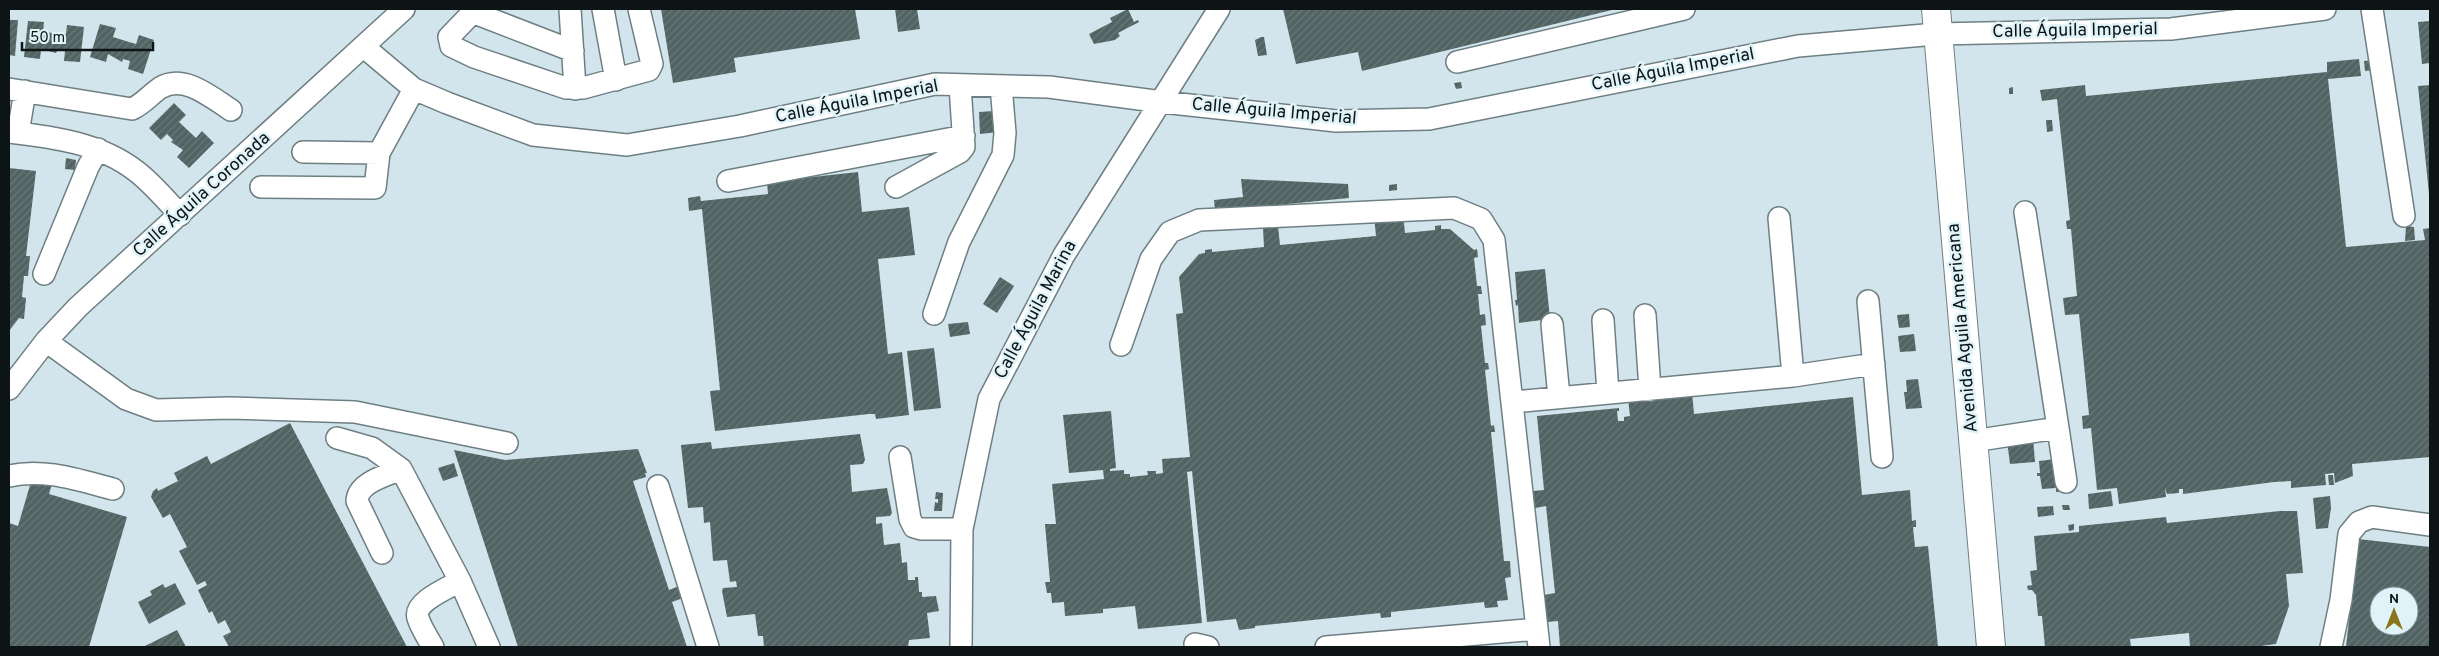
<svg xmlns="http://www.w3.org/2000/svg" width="2439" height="656" font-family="Overpass,sans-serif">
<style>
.building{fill:url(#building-hatch);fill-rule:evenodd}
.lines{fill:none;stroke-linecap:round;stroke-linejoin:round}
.minor-casing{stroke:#6e7f84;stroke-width:24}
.major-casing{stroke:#6e7f84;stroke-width:30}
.minor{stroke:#fff;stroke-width:21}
.major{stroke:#fff;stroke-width:28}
.labels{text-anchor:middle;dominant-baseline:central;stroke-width:5;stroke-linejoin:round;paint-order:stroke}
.street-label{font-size:18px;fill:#0d1416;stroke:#e0f3f9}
</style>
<defs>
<pattern id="building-hatch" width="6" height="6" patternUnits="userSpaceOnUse" patternTransform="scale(1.25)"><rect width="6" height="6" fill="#516362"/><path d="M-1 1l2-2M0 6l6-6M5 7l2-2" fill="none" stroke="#6a7878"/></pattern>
</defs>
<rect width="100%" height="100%" fill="#d3e5ec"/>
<path class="building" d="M661,9H855L860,39L734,58L736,72L673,83Z
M895,9H917L920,29L898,32Z
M1128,9L1134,22L1138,20L1139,22L1118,33L1120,36L1115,40L1094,44L1089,34L1112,22L1110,18Z
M1283,9H1616L1362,71L1358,52L1296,64Z
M9,20H18L15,56L9,55Z
M28,21L44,22L43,32L66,34L67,25L84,27L80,62L64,61L65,51H57L56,53L41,49L40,59L24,57Z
M2430,21V63L2422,64L2418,22Z
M100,24L116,28L113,37L129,42L136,44L139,35L154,40L143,74L128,69L130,61L123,59L122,62L108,54L106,62L90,57Z
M1261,37H1264L1267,55L1258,56L1255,40Z
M2359,59L2361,76L2328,79L2346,247L2425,240L2423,229L2430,228V457L2352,464L2353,476L2335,483L2334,473L2325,474L2326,485L2291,488V481L2274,482L2183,494V489H2179V487V493L2167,494L2165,488L2166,497L2119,504L2117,488L2097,490L2091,428L2083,429L2082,416L2089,415L2079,314L2065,315L2063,298L2077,296L2071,229H2067L2066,221L2070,220L2057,99L2042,101L2040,90L2085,85L2086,96L2327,72V62Z
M2376,60L2377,70L2365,71L2364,61Z
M1461,82L1462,88L1456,89L1454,83Z
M2430,85V194H2429L2418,86Z
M2013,87V94H2009V88Z
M174,103L186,115L179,122L196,138L202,131L214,143L189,168L177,157L183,150L171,142L173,140L167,134L161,140L149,128Z
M994,111L998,132L980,134L979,112Z
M2046,120H2052L2053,131L2047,132Z
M66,158L76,160L75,170L65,169Z
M9,168L36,171L26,256H30L28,276H24L22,297L26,298L24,319L19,318L9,331Z
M858,172L862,212L909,207L915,255L878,259L888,354L902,352L909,415L876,419L875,414H869L715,431L710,391L720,390L702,209L689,211L688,198L700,196L701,201L768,194L767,182Z
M1241,179L1348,184L1349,198L1215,211L1214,200L1243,197Z
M1397,184V190L1389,191V185Z
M1403,214L1405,233L1435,230V226L1441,225V229H1450L1474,250L1477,249L1478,257L1474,258L1477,286H1481L1482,294H1478L1480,315L1485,314L1486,325L1481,326L1485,363H1488L1489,369L1485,370L1491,426L1494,425L1495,432H1491L1504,561H1510L1511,577L1505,578L1508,600L1497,601L1498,607L1485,608L1484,602L1391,612V617L1381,618L1380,613L1255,626V628L1239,630L1236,619L1207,622L1192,471L1187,472L1202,623L1138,629L1135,606L1103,609V613L1065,616L1064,602L1052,603L1051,593H1047L1045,582H1050L1045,524H1056L1052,484L1104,479L1103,470L1069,473L1063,415L1111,411L1116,468L1110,469V471L1124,470V474H1130V477L1148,475L1147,471H1156V474L1163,473L1162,459L1190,457L1176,314L1183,313L1179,277L1199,254L1205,253V250L1212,249V252L1264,247L1263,228L1278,226L1280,245L1376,236L1374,216Z
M2406,226L2414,227L2415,240L2405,241Z
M1545,269L1550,319L1519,323L1518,305L1516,306L1515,300H1517L1515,272Z
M1000,277L1014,286L997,313L983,304Z
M1909,314L1910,327L1899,328L1897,315Z
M968,322L970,334L950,337L948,324Z
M1914,334L1916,351L1900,352L1898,336Z
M934,348L941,408L914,411L907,351Z
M1918,379L1922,408L1906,409L1904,392H1907L1906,380Z
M1692,392L1694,414L1853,397L1862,495L1910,490L1912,521L1916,520V527H1913L1915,547L1928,546L1938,647H1560L1558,621L1547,622L1544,595L1555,593L1546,506L1535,508L1533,491L1544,490L1537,416L1619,408V411H1617L1618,421H1624V417L1630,416L1628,399Z
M290,423L407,647H229L223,636L231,632L225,620L218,624L212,611L209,613L198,590L207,585L205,581L197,585L179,551L187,547L170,514L163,518L151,497L153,491L157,488L158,491L178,481L174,473L207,456L211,464Z
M860,434L865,460L863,464L850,465L852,492L887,488L892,513L890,516L876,517V524L882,523L884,545L900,543L902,563L907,562L908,580H915V577H918L919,592H922V597L936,596L939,611L927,613L930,638L909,640L908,647H764L763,636H758L755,614L727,617L722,591L723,588L737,587L736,581L730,582L727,560L713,561L710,522L704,523L703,507L688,508L681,445L711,442L712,449Z
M2033,438L2035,462L2010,464L2007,441Z
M638,449L647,473H645L646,477L633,481L669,590L679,586L683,598L672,602L687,647H518L454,450L505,460Z
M2056,459L2073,486V491L2056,492V488L2042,489L2040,476H2037V473H2040L2039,461Z
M454,463L458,476L443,481L438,468Z
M33,475L53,481L49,494L127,517L89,647H9V523L18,526Z
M2328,475H2333L2334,485H2329Z
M2111,491L2113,506L2089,509L2088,494Z
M936,492L943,493L942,511H934L935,502L938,503V499H935Z
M2330,496L2331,508L2328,528L2316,529L2313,498Z
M2062,505H2069L2070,510H2063Z
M2053,506L2054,515L2038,517L2037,507Z
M2280,511H2297L2303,573L2286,574L2289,606L2276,644L2254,647H2190L2189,633L2130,639L2131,647H2045L2042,616H2038L2036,595L2032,590H2028L2027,586L2032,585L2030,571L2037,570L2034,536L2079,532V526L2166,517L2167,523Z
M2074,524V530L2069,531L2068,525Z
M2358,539L2430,547V647H2346ZM2379,596H2409V626H2379Z
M175,583L186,604L149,624L138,602L152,595L150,591L163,584L165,588Z
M177,630L186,647H143Z"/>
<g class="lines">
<g class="minor-casing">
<path id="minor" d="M476,9L449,37L451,46L474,57L566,88H583L649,70L652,64L639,9
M570,9L575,89
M603,9L616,80
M2372,9L2404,216
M472,12L573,51
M364,47L414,89L447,103L533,135L627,145L740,126L935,84L1049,87L1162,102L1336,121L1429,119L1798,46L1936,34L2171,29L2325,9
M1457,62L1684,9
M9,89L132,109C143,104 150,95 160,88C184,73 212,98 231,110
M9,132C53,137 100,143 136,171C152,183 166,200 180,215
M18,133L25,91
M303,152L379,153
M728,181L964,136
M261,187L375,188L379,153L414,89
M896,187L960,152L964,147L960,85
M1779,218L1793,376
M44,274L88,167L98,149
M1868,301L1882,457
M934,314L959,242L1003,155L1005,133L1001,86
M1645,315L1650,390
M1603,320L1608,393
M1552,324L1559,397
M46,341L126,399L156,410L229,408L355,412L507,443
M1121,345L1151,259L1170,232L1199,220L1454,208L1481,219L1494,240L1539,647
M9,389L46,341L78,307L404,9
M1513,402L1793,376L1874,364
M2058,428L2066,482
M337,438L372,448L401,469L460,581L489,647
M1973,441L2058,428L2025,212
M900,457L910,519L914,527L921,529H962
M9,476C44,468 78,480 113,489
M658,486L708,647
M382,553L357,501C358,482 386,476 401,469
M1195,644L1208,647
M433,647C428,638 421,628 418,618C413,602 448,588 460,581
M961,647L962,529L989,399L1064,255L1219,9
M1326,647L1537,629
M2331,647L2341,600L2349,534L2359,522L2372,517L2430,525"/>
</g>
<g class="major-casing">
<path id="major" d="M1936,9L1991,647"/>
</g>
<use href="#minor" class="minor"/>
<use href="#major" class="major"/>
</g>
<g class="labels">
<g class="street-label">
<text transform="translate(2075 31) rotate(-1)">Calle Águila Imperial</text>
<text transform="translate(1673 70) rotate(-11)">Calle Águila Imperial</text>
<text transform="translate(857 102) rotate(-11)">Calle Águila Imperial</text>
<text transform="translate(1274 112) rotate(5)">Calle Águila Imperial</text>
<text transform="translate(202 195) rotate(-42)">Calle Águila Coronada</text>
<text transform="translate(1036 310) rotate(-62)">Calle Águila Marina</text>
<text transform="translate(1963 328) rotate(-95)">Avenida Aguila Americana</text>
</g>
</g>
<rect width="2439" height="656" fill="none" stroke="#0d1416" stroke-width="20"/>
<g transform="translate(2394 611)"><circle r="24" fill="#e0f3f9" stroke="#8c9a9e"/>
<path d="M0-4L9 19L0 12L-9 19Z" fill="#88761a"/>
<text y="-8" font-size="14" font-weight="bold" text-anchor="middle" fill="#0d1416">N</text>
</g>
<path d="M22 42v8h131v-8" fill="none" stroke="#0d1416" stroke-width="2.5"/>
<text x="30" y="42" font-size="15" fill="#0d1416" stroke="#e0f3f9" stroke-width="4" paint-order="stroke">50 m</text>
</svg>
